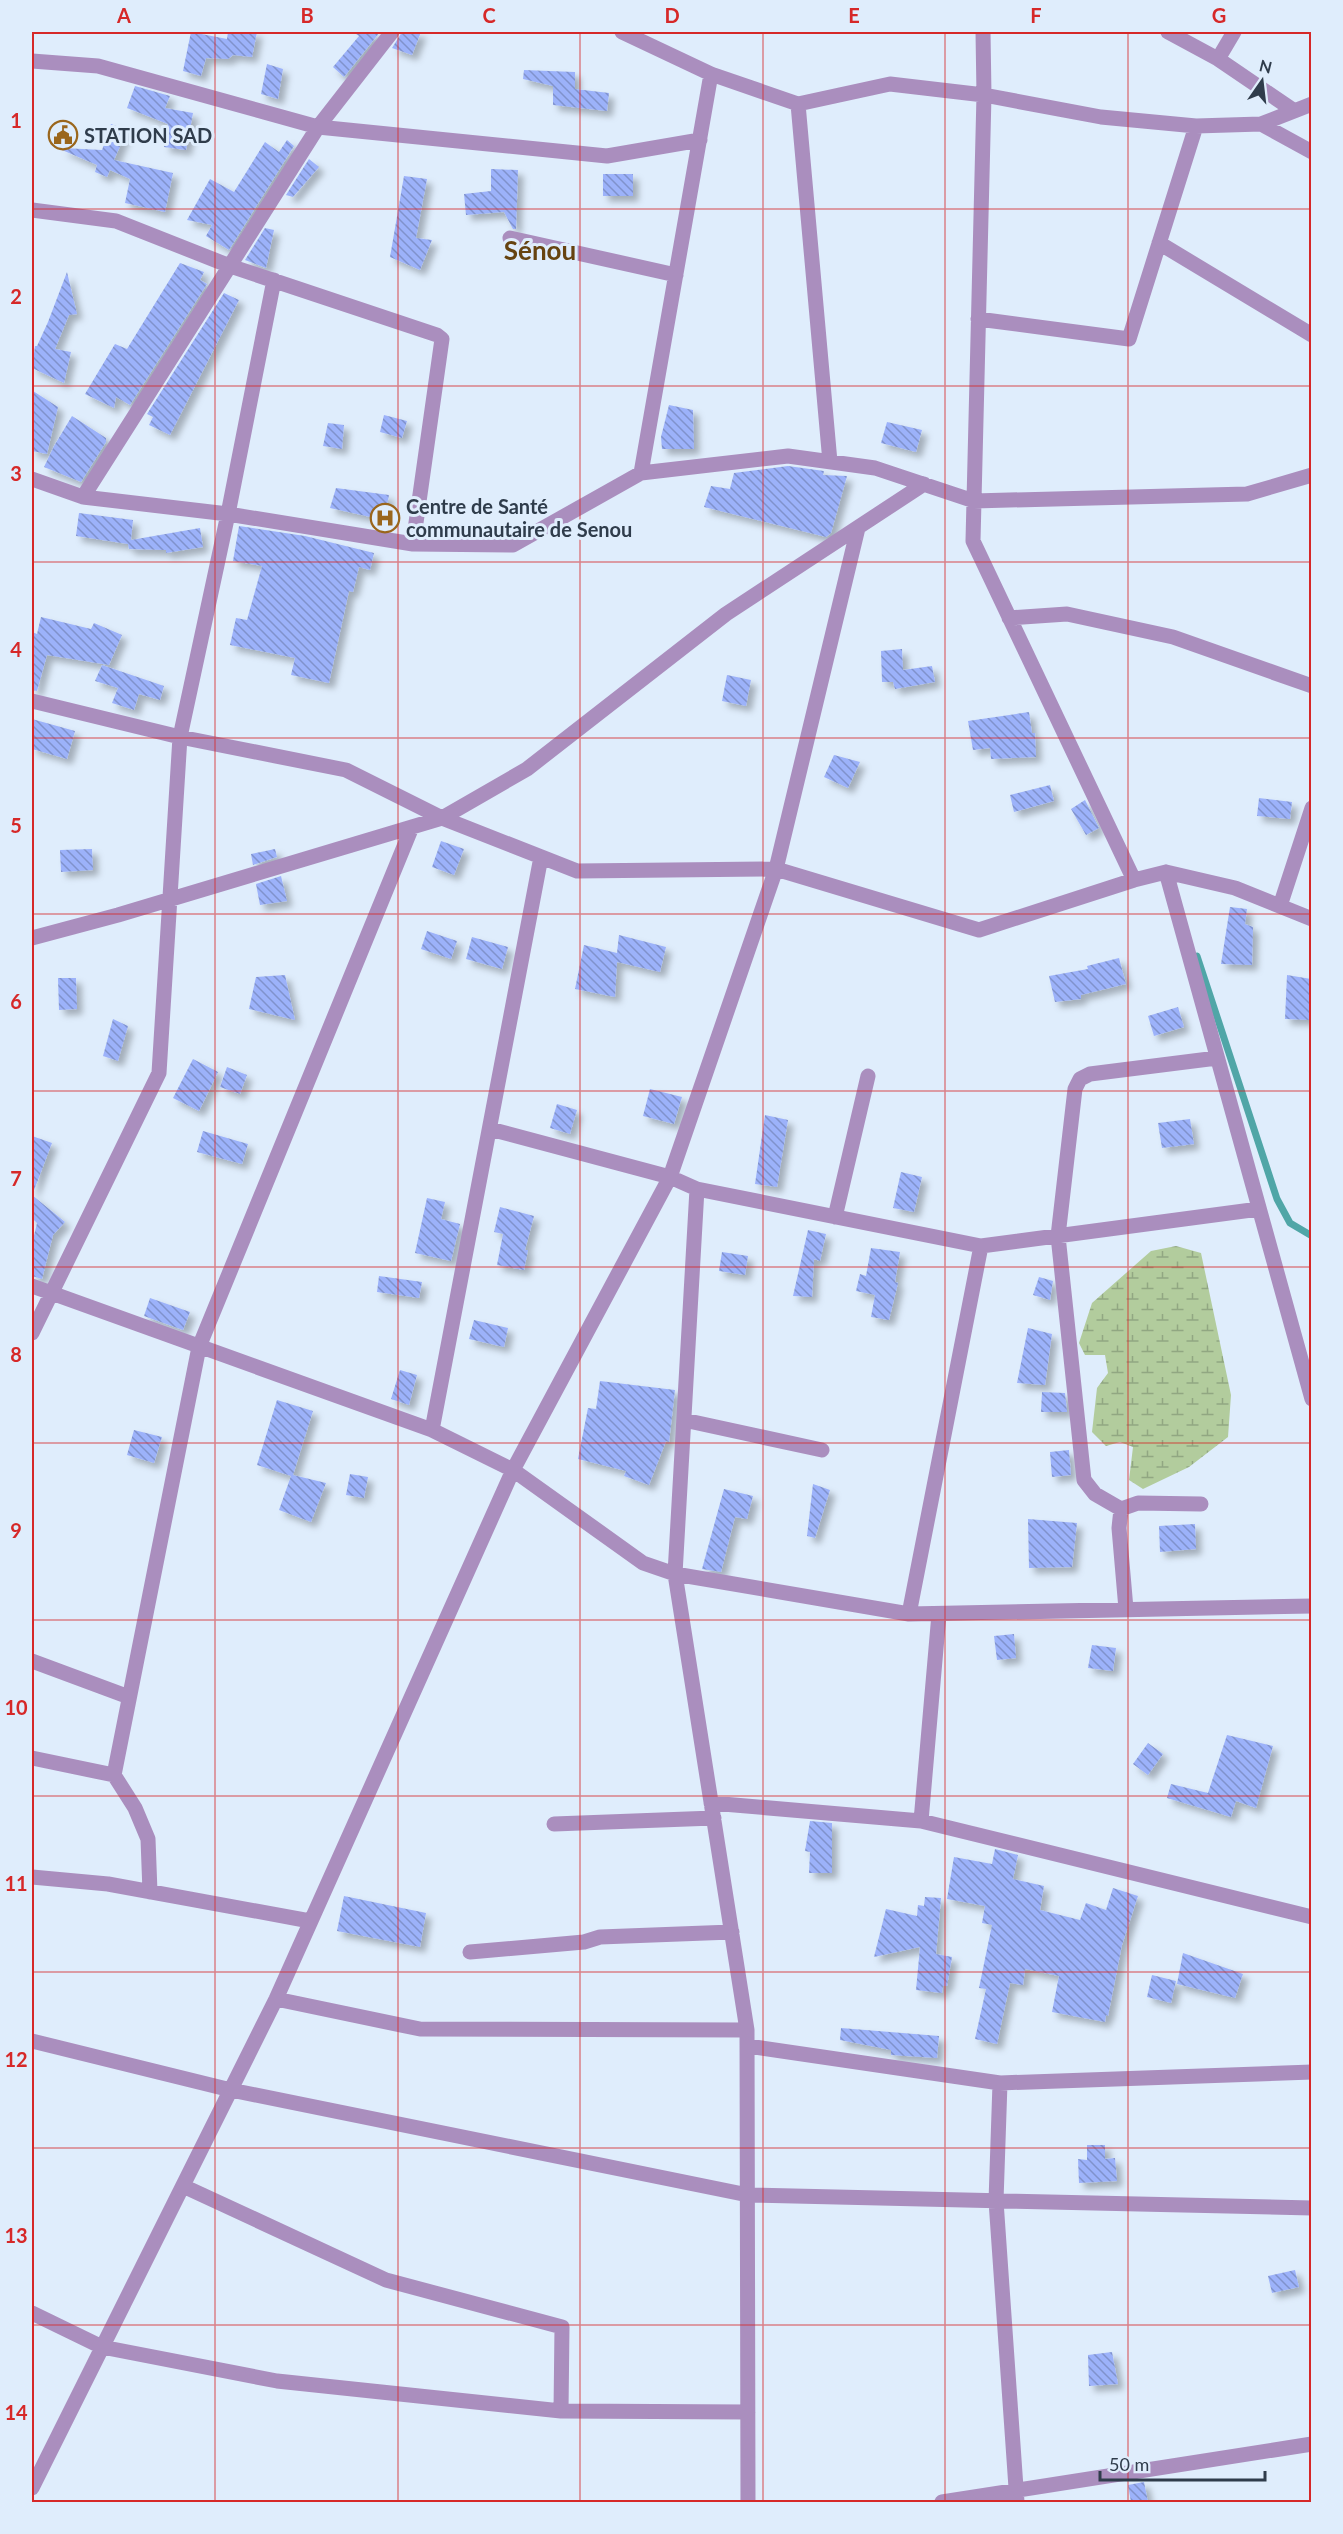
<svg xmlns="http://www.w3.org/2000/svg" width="1343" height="2534" font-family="Lato,sans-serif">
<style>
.wetland{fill:url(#wetland-marsh)}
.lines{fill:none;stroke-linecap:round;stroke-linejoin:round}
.stream{stroke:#50a6a7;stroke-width:7}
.building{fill:url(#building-back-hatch);filter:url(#shadow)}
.minor{stroke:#aa8ebe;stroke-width:15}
.grid{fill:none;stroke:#d62828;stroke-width:1.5;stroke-opacity:0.55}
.labels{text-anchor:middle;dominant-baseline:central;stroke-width:6;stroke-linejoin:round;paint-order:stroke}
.poi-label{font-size:20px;font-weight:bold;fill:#2f3c4b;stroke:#dfedfc;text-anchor:start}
.district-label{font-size:26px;font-weight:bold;fill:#664310;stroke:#dfedfc}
.neatline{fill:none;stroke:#d62828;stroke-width:2}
.grid-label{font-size:20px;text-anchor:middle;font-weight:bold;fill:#d62828}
</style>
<defs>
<pattern id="wetland-marsh" width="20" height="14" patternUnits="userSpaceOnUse" patternTransform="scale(1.5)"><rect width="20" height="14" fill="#b2cc9d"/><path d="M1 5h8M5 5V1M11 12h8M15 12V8" fill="none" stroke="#91a782"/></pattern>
<pattern id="building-back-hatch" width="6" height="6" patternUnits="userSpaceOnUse" patternTransform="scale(1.5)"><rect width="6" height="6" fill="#9cb2fa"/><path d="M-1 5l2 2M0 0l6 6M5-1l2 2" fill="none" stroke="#8092cc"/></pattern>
<filter id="shadow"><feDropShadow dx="5.5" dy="5.5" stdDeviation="3" flood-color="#0004"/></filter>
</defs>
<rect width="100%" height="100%" fill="#dfedfc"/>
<path class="wetland" d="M1176,1246L1201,1253L1231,1395L1228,1437L1189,1467L1143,1489L1129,1480L1133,1447L1120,1442L1106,1446L1092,1432L1097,1388L1108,1373L1105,1355H1085L1079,1343L1092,1303L1151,1251Z"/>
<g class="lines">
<path class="stream" d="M1197,956L1277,1199L1290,1223L1312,1236"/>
</g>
<path class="building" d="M191,32L227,39L228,32H257L252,57L233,55L228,59L206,58L201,76L183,71Z
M353,32H380L344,77L333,67L359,36Z
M402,32H421L412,55L392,48Z
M267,64L283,69L278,99L261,94Z
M524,70L575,72V89L609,93L607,111L553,105V86L523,79Z
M135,86L170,96L165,108L193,113L186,150L164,147L168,124L127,108Z
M111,124L127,130L114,160L173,173L165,212L125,203L130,179L110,170L107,177L95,172L97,165L62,150L63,148L102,150Z
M287,140L294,146L229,250L206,236L212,225L187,220L210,179L234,192L265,142L279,152Z
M309,159L319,167L293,197L286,195Z
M491,169L518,170L516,229H513L504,212L466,215L464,194L491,191Z
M603,174H633V196H603Z
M404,176L427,179L416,238L432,240L420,270L390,257Z
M265,228L274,230L266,268L245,260Z
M180,263L204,272L200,280L207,284L130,405L116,397L114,408L85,394L115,344L127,349Z
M67,272L77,314L69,315L55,349L71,352L64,383L32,368L35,346H37L48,322Z
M224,293L239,300L170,435L149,425L153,417L147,414Z
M33,391L58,407L47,454L32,451Z
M669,405L693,410L694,449H662L661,437Z
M384,415L407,421L402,438L380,432Z
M72,416L106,438V442L81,482L44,467L54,446Z
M887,422L922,430L916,452L881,443Z
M328,423L344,425L342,449L323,446Z
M788,466L824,471L823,475L847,476L831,533L826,537L704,507L711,486L730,489L734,473Z
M336,488L389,495L384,520L330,508Z
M79,513L133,520L131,540L200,528L203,547L166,553V550L129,549L128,544L76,536Z
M239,526L305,536L374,553L370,570L359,567L353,592L349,591L329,683L291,675L295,658L230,645L236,618L247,620L262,566L233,561Z
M41,617L91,629L94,623L122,635L109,665L47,655L37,691L32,690V632L37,634Z
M902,649L903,670L932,666L935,682L895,689L893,682H882L881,651Z
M102,665L164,686L160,700L139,694L134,710L112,703L118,688L95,681Z
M727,675L751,680L746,706L722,701Z
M1029,712L1032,733H1035L1036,757L991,759L990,748L973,750L968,721Z
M32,719L75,731L67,759L32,749Z
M834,755L860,762L848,788L824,777Z
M1050,785L1054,801L1014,812L1010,795Z
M1259,798L1292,802L1290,819L1257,816Z
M1085,800L1099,828L1086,835L1071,809Z
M441,841L464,849L454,875L432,867Z
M92,849L93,870L61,872L60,850Z
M275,849L277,857L253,865L251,854Z
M281,876L287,901L260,905L256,884Z
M1230,907L1247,909L1245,924L1253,927L1252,965L1221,964Z
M427,931L457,941L451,959L421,949Z
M619,935L666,947L660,972L617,962L615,997L575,989L584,945L617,953Z
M472,937L508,947L502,969L466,959Z
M1119,958L1126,984L1081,995V999L1055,1002L1049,976L1088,969L1087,966Z
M285,975L295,1020L249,1009L256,977Z
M1287,975L1311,979V1020L1285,1019Z
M58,978H76L77,1009L59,1010Z
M1178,1007L1184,1027L1154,1036L1148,1016Z
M113,1019L128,1026L118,1061L103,1056Z
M193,1059L218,1072L199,1111L173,1098Z
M227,1067L247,1075L240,1094L220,1087Z
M650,1089L682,1097L674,1124L643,1116Z
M557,1104L577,1110L570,1134L550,1128Z
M765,1115L788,1120L777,1187L755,1184Z
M1190,1119L1194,1144L1162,1148L1158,1123Z
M203,1131L248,1144L242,1164L197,1152Z
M32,1136L52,1143L33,1193H32Z
M901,1172L922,1177L914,1212L893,1208Z
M32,1195L65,1222L53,1235L42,1279L32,1276V1244L37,1223L32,1218Z
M427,1198L445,1202L441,1219L460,1224L451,1261L415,1253Z
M500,1207L534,1216L525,1250H528L524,1270L497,1265L503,1234L494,1232Z
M808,1230L826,1234L820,1261L814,1259L812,1297L793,1296Z
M871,1248L900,1252L895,1282L898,1283L889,1320L871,1317L875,1295L856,1291L860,1274L866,1276Z
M722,1252L748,1256L745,1275L719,1271Z
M379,1276L422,1282L419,1298L377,1292Z
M1039,1277L1053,1281L1050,1300L1033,1295Z
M150,1298L190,1312L183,1330L144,1316Z
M474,1320L508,1328L504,1347L469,1339Z
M1028,1328L1052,1334L1045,1385L1017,1383Z
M400,1370L417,1375L409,1405L391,1399Z
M600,1381L675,1390L669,1442L666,1441L649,1485L624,1476L626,1471L578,1459L588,1408L596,1409Z
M1042,1392L1065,1393L1067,1412H1041Z
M277,1400L313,1411L293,1475L326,1483L311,1522L279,1510L291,1476L257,1465Z
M134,1430L162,1437L154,1463L127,1455Z
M1069,1450L1071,1475L1052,1477L1050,1452Z
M350,1474L368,1477L364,1498L346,1495Z
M813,1484L830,1490L815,1538L807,1536Z
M724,1489L753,1496L747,1519L735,1517L721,1572L702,1569Z
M1028,1519L1077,1523L1072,1567L1029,1568Z
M1195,1524L1196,1549L1160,1552L1159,1526Z
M1014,1634L1016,1658L997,1660L994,1636Z
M1092,1645L1116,1648L1113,1671L1088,1668Z
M1227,1735L1273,1746L1256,1808L1236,1801L1231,1817L1167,1798L1171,1784L1208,1793Z
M1148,1743L1163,1754L1148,1775L1133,1764Z
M810,1821L832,1823V1873H809L810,1852L805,1851Z
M995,1849L1018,1855L1013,1879L1044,1886L1040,1910L1080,1920L1086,1903L1106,1910L1113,1888L1138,1896L1122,1945L1108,2016L1106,2015L1105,2022L1052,2012L1059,1976L1025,1969L1023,1985L1010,1983L997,2044L975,2039L986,1989L979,1988L992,1925L982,1923L985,1906L947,1899L954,1857L992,1864Z
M344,1896L426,1913L420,1947L337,1931Z
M925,1897L941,1898L936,1954L952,1957L947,1986H943L942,1993L916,1990L920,1947L874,1957L886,1909L917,1916L918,1905L924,1906Z
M1183,1953L1243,1974L1235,1998L1177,1984Z
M1152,1975L1176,1981L1171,2003L1147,1997Z
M841,2028L939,2036L937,2058L891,2055V2050L840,2040Z
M1087,2145H1105V2159L1115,2158L1117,2181L1079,2183L1078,2159L1087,2160Z
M1295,2270L1299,2287L1272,2293L1268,2276Z
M1112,2352L1118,2384L1089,2386L1088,2355Z
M1144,2482L1148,2502H1131L1128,2485Z"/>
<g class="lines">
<path class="minor" d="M622,32L711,74L798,104L890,84L984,95L1101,117L1196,126L1261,124L1312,104
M983,32L984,95L973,541L1134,880
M1168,32L1218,59L1293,110
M1218,59L1234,32
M32,61L98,66L318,127L607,156L700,140
M798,104L830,462
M1261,124L1312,152
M32,210L116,221L230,266L437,335L442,339L413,544
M510,238L676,275
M1159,243L1312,335
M978,319L1129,339L1196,126
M641,473L711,74
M32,479L83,497L228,514L413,544L513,545L641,473L788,456L875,468L974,501L1247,494L1312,475
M83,497L318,127L392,32
M1009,618L1067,614L1173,637L1312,686
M32,701L180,737L346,770L442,818L577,871L776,869L979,930L1134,880L1166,872L1235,888L1312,919
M1166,872L1312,1399
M1280,906L1312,808
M32,938L118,915L442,818L527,769L726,614L924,484
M490,1129L670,1177L697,1189L981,1246L1259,1209
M697,1189L675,1574L747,2030L748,2502
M835,1217L868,1076
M32,1286L432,1430L513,1470L643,1563L675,1574L909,1614L1312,1606
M32,1333L159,1073L180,737L228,514L274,280
M684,1420L822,1450
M432,1430L541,857
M1121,1509L1095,1494L1084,1480L1058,1236L1075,1089L1080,1079L1090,1074L1217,1058
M1126,1609L1119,1528L1121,1509L1138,1503L1201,1504
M909,1614L981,1246
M32,1661L129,1697
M32,1758L114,1775
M711,1803L921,1821L1312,1917
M921,1821L939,1614
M554,1824L714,1818
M32,1877L108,1884L310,1921
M150,1892L148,1839L135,1808L114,1775L199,1347L412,827
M470,1952L584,1942L600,1937L732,1932
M276,1999L420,2029L747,2030
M32,2041L231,2090L748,2195L1312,2208
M748,2046L1000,2083L1312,2072
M1000,2083L996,2201L1017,2502
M183,2186L386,2280L562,2327L561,2411
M32,2313L102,2347L277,2381L561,2411L748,2412
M32,2488L276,1999L513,1470L670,1177L776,869L858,528
M942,2502L1312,2444"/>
</g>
<path class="grid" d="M215,32V2502M398,32V2502M580,32V2502M763,32V2502M945,32V2502M1128,32V2502M32,209H1312M32,386H1312M32,562H1312M32,738H1312M32,914H1312M32,1091H1312M32,1267H1312M32,1443H1312M32,1620H1312M32,1796H1312M32,1972H1312M32,2148H1312M32,2325H1312"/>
<defs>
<g id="civic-ring" transform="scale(1.5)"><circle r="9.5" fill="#dfedfc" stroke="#9a661c" stroke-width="1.5"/><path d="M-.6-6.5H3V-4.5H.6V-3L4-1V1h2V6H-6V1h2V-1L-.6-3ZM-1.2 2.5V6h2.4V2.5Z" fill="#9a661c"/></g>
<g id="hospital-ring" transform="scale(1.5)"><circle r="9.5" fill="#dfedfc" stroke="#9a661c" stroke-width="1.5"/><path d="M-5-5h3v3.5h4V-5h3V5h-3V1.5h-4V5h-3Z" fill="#9a661c"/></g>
</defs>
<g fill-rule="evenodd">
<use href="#civic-ring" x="63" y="135"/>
<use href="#hospital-ring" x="385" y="518"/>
</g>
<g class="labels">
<g class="poi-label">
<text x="84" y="135">STATION SAD</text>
<text x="406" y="506">Centre de Santé<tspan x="406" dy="23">communautaire de Senou</tspan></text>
</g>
<g class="district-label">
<text x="540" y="250">Sénou</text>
</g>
</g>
<rect width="1343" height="2534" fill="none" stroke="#dfedfc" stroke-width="66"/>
<g transform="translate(1262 81) rotate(14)" stroke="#dfedfc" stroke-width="4.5" paint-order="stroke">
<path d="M0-4.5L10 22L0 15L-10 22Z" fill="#2f3c4b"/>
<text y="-9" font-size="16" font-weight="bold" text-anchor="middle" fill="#2f3c4b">N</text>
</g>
<path d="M1100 2471v9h165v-9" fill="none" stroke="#2f3c4b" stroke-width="3"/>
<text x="1109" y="2471" font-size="18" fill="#2f3c4b" stroke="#dfedfc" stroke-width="4.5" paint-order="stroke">50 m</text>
<rect x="33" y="33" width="1277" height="2468" class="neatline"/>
<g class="grid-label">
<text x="124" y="23">A</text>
<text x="307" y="23">B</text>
<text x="489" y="23">C</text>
<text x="672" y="23">D</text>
<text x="854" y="23">E</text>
<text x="1036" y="23">F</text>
<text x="1219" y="23">G</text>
<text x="16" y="128">1</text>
<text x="16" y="304">2</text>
<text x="16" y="481">3</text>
<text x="16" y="657">4</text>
<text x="16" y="833">5</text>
<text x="16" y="1009">6</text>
<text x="16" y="1186">7</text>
<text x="16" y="1362">8</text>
<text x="16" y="1538">9</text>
<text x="16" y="1715">10</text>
<text x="16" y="1891">11</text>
<text x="16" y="2067">12</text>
<text x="16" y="2243">13</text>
<text x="16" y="2420">14</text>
</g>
</svg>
